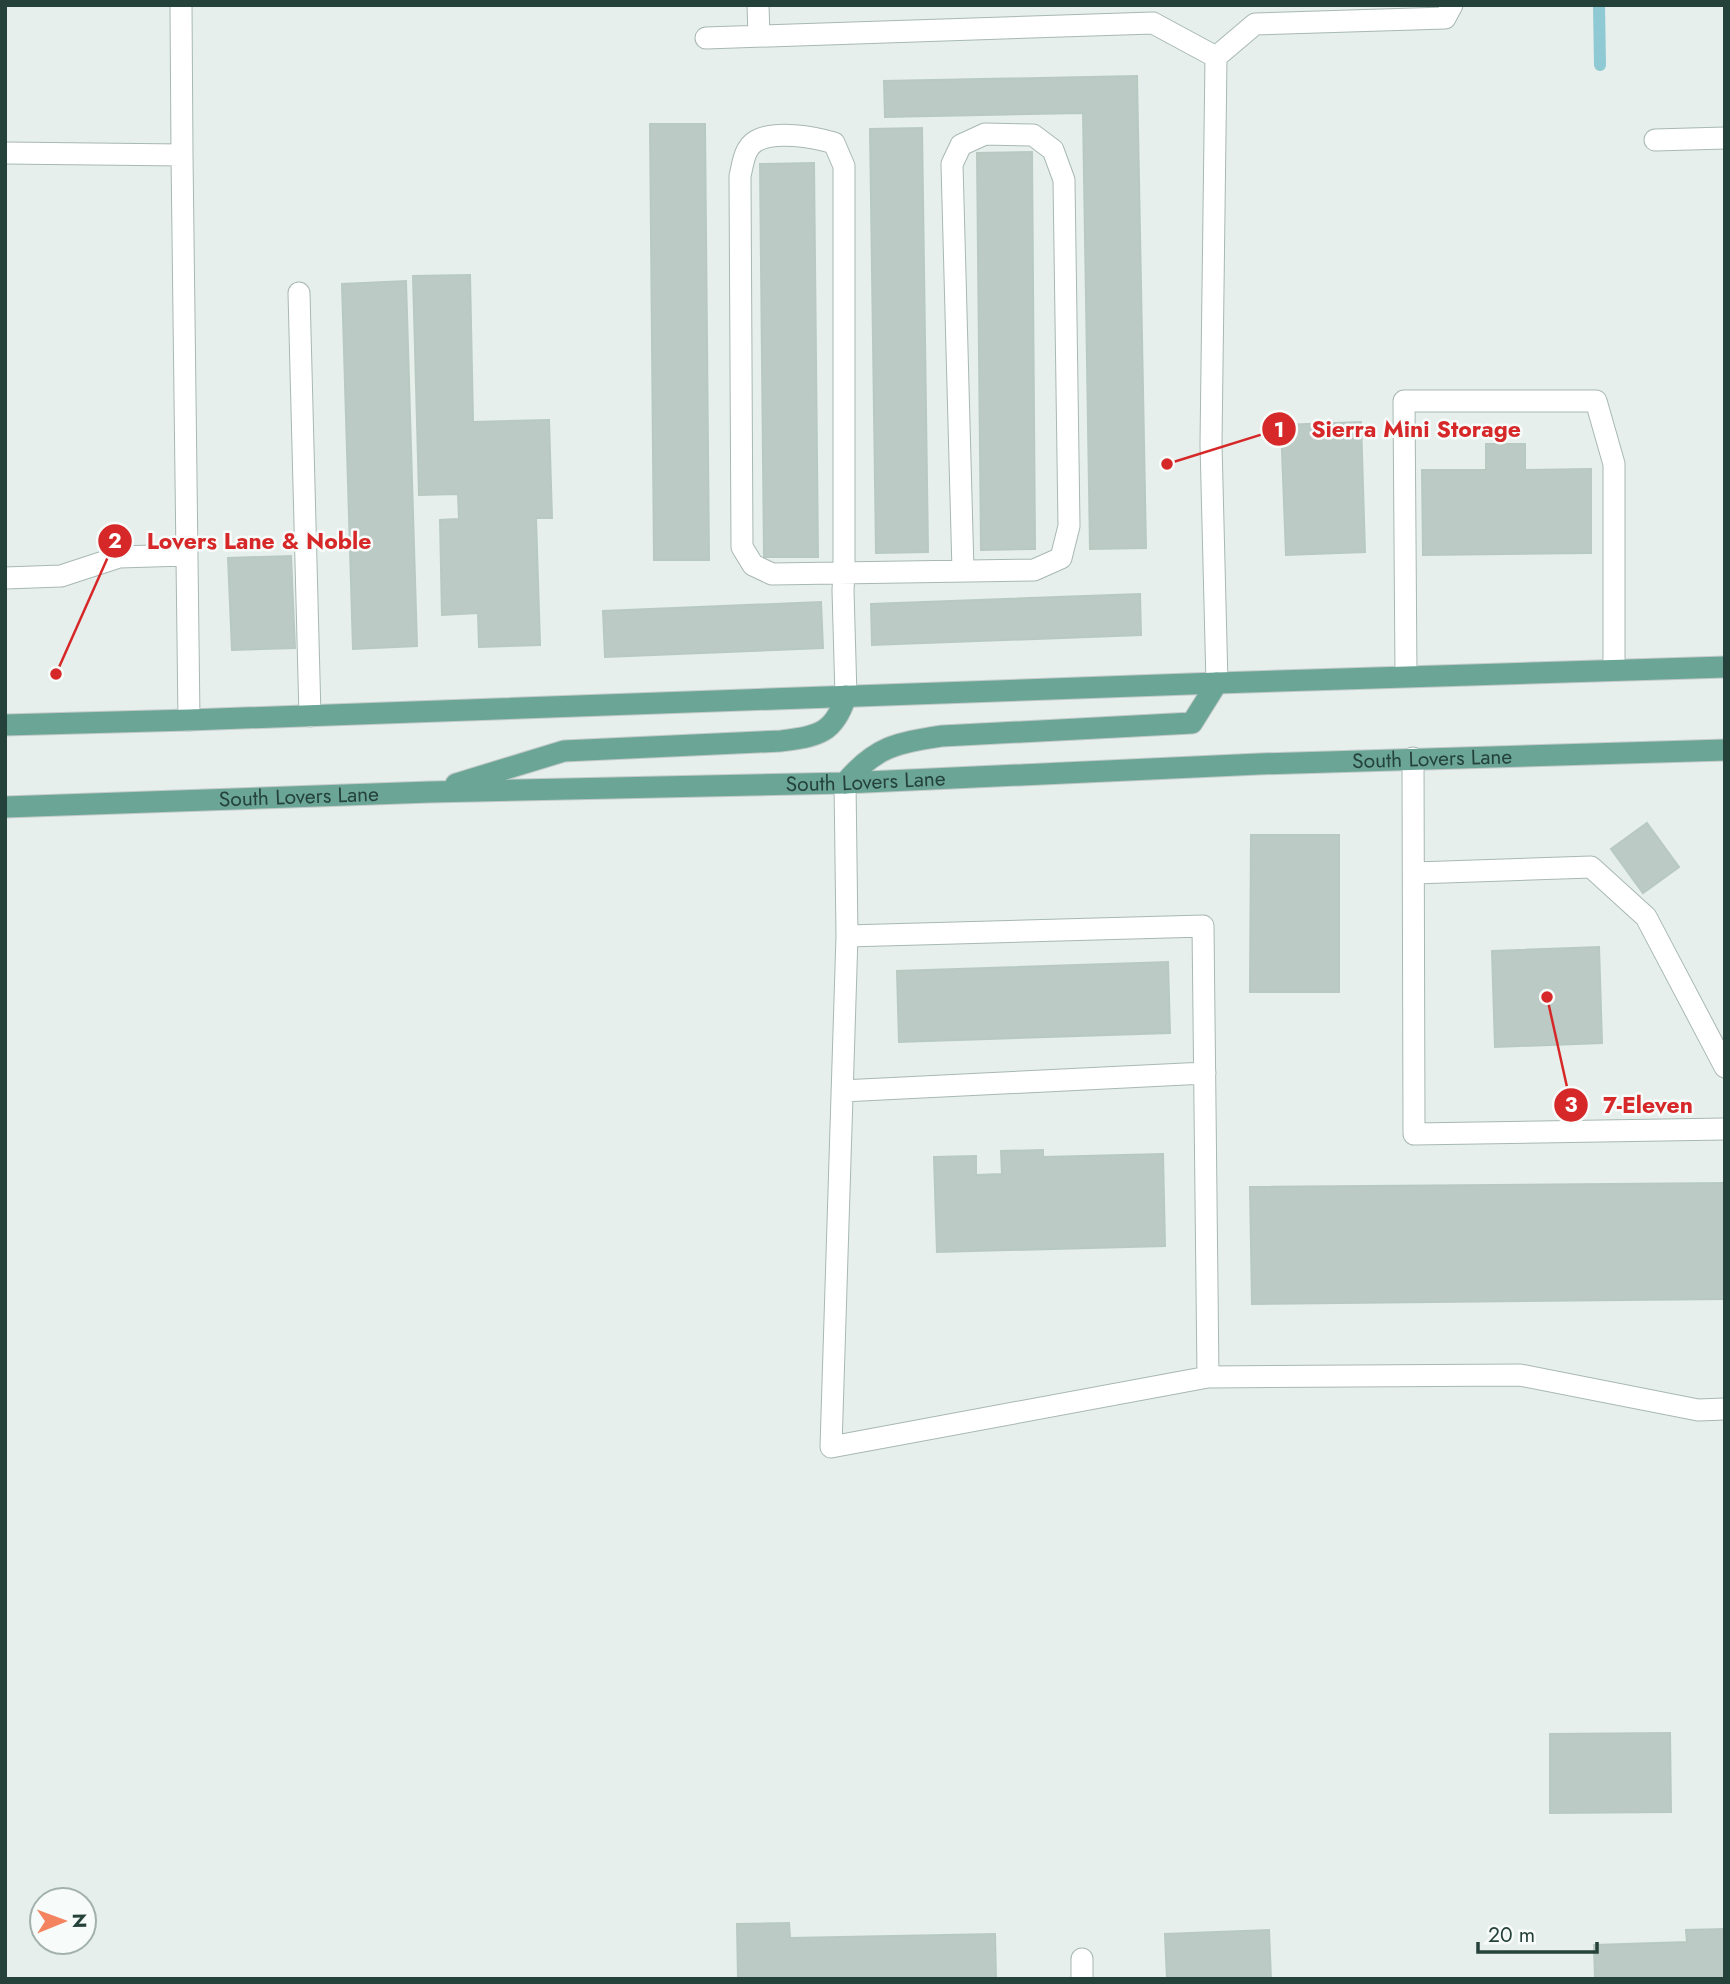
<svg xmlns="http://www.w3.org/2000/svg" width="1730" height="1984" font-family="Jost,sans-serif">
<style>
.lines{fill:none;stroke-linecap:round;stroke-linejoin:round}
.stream{stroke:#8ec9d4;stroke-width:12}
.building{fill:#bbcac4;stroke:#b8c9c2;stroke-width:2}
.minor-casing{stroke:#a8b8b2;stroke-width:23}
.major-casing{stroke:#c2cac8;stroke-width:23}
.minor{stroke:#fff;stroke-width:21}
.major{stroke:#6aa596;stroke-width:21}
.labels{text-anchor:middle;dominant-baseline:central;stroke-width:5;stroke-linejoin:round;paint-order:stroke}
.street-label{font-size:21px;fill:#24423a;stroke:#f7fbf9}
.leader{fill:none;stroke:#d62828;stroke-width:2.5}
.callout-dot{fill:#d62828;stroke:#f7fbf9;stroke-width:2.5}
.mark-label{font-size:21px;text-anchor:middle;font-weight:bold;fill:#fff}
.callout-label{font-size:23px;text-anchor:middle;font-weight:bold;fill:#d62828;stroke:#f7fbf9;stroke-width:5;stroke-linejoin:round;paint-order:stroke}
</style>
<rect width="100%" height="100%" fill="#e6efeb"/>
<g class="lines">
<path class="stream" d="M1599,5L1600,65"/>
</g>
<path class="building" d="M1137,76L1146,548L1090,549L1083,113L885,117L884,81Z
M650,124H705L709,560H654Z
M922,128L928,552L876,553L870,129Z
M1032,152L1035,549L981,550L977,153Z
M814,163L818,557H764L760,164Z
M470,275L473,422L549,420L552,518H536L540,645L479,647L478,613L442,615L440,520L459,519L458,494L419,495L413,276Z
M406,281L417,646L353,649L342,284Z
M1361,422L1365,552L1286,555L1281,425Z
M1486,444H1525V470L1591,469V553L1423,555L1422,470H1486Z
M291,556L295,648L232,650L228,558Z
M1140,594L1141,635L872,645L871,604Z
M821,602L823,648L605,657L603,611Z
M1647,823L1679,867L1643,893L1611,849Z
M1251,835H1339V992H1250Z
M1599,947L1602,1043L1495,1047L1492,951Z
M1168,962L1170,1033L899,1042L897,971Z
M1043,1150V1157L1163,1154L1165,1246L937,1252L934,1157L976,1156V1175L1002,1174L1001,1151Z
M1725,1183V1299L1252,1304L1250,1187Z
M1670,1733L1671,1812L1550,1813V1734Z
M789,1923L790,1938L995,1934L996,1979H738L737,1924Z
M1725,1929V1979H1595L1594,1945L1687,1942L1686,1930Z
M1269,1930L1271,1979H1167L1165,1934Z"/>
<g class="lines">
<g class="minor-casing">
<path id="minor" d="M181,5L182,155
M758,5L759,36
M706,38L1153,23L1216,57L1211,444L1217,683
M1216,57L1255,24L1445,18L1452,5
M1655,140L1725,138
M5,153L182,155L189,720
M299,293L310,716
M5,578L61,576L119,557L185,555
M1406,676L1404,401H1596L1614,464V669
M846,696L843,590L844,574V166L834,143C814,137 775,130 756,141C744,148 743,164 740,176L742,547L753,565L772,574L1034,570L1061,558L1069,526L1064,180L1053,150L1033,135L985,134L961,145L952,164L963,571
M1413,758L1414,1134L1725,1129
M845,783L847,936L831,1447L1208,1377L1520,1375L1698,1410L1725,1409
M1415,873L1591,867L1646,917L1725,1067
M847,936L1203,926L1208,1377
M842,1091L1205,1073
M1082,1959V1979"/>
</g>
<g class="major-casing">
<g id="major">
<path d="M5,725L189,720L1217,683L1725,667"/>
<path d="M845,783C876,746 897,743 942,736L1192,723L1217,683"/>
<path d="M456,784L564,751L781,741C818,736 834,734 846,696"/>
<path id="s1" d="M5,807L430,792L845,783L1259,764L1725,750"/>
</g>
</g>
<use href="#minor" class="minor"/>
<use href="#major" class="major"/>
</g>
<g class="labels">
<g class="street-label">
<text stroke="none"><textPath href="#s1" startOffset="1428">South Lovers Lane</textPath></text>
<text stroke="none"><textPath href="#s1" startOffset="861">South Lovers Lane</textPath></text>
<text stroke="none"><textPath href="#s1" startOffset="294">South Lovers Lane</textPath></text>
</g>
</g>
<path class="leader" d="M1167 464L1279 429M56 674L115 541M1547 997L1571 1105"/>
<g class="callout-dot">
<circle cx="1167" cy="464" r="7"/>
<circle cx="56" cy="674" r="7"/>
<circle cx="1547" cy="997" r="7"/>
<circle cx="1279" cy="429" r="18"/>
<circle cx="115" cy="541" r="18"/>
<circle cx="1571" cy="1105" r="18"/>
</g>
<g class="mark-label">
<text x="1279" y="437">1</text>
<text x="115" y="548">2</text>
<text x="1571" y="1112">3</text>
</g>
<g class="callout-label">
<text x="1416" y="437">Sierra Mini Storage</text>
<text x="259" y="549">Lovers Lane &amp; Noble</text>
<text x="1648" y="1113">7-Eleven</text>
</g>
<rect width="1730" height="1984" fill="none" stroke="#24423a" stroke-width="14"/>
<g transform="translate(63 1921) rotate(89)"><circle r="33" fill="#f7fbf9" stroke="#a3b1ad" stroke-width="2"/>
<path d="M0-5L12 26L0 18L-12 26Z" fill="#f4845f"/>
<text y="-10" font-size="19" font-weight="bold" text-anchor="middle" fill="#24423a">N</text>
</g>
<path d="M1478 1942v10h119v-10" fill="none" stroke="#24423a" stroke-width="3.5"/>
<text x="1488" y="1942" font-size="21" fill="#24423a" stroke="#f7fbf9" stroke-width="5" paint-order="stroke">20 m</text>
</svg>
